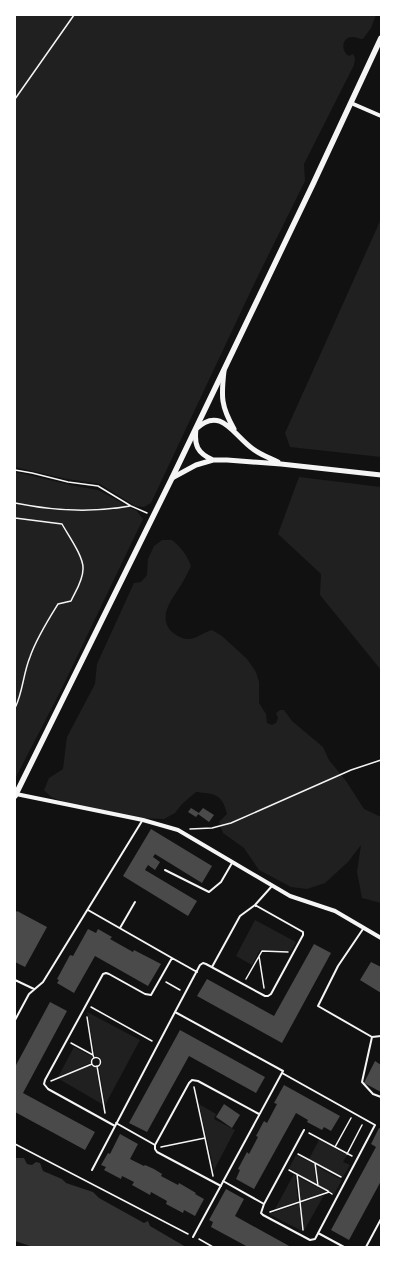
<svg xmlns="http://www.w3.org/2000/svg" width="396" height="1262" font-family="'Times New Roman',serif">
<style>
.green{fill:#202020}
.water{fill:#333}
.building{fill:#4a4a4a}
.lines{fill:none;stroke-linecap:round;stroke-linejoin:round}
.path{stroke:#f5f5f5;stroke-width:1.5}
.service{stroke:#f5f5f5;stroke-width:2}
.minor{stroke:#f5f5f5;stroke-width:4}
.tertiary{stroke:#f5f5f5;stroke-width:5}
.secondary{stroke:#f5f5f5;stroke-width:5.5}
</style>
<rect width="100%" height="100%" fill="#111"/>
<path class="green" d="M15,15H376L371,28L363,39C359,39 356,37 353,37C342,36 340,51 349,56L353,54L355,58L354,65L304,164L305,181L255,282L151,503L144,507L135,506L100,484L67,479L15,467Z
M381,219V457L290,447L285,433Z
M15,472L75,486L98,490L137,511L143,519L62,688L15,779Z
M299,477L381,487V670L320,595L321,574L278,534Z
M162,540H172C181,547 187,555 191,566C188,572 185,579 181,585C173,598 158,615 170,630C174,634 180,638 186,639C196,640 203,632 212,630L222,636L247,659L256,672L259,682V703L266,714L267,723L272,725L276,723L278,718L276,713L280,710H284L292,721L323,747L329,760L346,781L364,809L381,817V903L362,898L357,872L361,845L348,862L325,883L307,889L291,887L259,870L244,848L223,833L219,822L227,814C222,793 214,794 196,792L182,804L175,813L164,819L140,818L70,804L51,797L44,790L49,778L63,769L67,737L95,684L97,664L134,583L141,582L147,575L148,559L154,546Z
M255,920L296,942L291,951L260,950L252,965L236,956Z
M87,1012L140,1040L105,1105L99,1067L101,1065L102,1061L99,1057L95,1056Z
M74,1047L93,1057L91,1059L90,1063L58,1077Z
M91,1065L96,1068L102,1104L59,1079Z
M199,1104L216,1114L214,1119L235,1130L214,1170Z
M319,1140L347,1155L343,1162L350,1165L343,1177L309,1159Z
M296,1155L314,1164L316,1184L289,1168Z
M316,1166L342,1180L334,1194L319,1185Z
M294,1174L295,1175L298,1201L275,1209Z
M298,1177L326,1192L301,1200Z
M324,1195L304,1231L301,1203Z
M299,1204L302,1231L269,1214Z"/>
<path class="water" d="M15,1158H24L27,1164L32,1165L36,1162L40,1163L43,1171L62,1179L66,1183L93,1192L99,1198L144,1223L148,1221L150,1226L186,1247H33L15,1241Z"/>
<path class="building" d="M191,808L199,813L196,817L188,812Z
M203,808L214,815L209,822L198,814Z
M151,829L212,866L202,883L155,854L153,857L160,862L155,870L148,865L145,870L197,901L188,916L123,876Z
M17,911L47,927L25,967L15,962V913Z
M88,929L96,933L98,929L112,937L110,939L133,952L134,950L161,964L148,986L95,956L74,993L57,983L59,980L57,979L70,955L73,956Z
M314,944L331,953L282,1043L197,996L207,979L274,1016Z
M371,962L381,967V993L360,980Z
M50,1002L67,1011L23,1093L95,1132L85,1150L15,1112V1067Z
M180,1030L265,1077L256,1093L189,1056L147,1132L129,1123Z
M375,1061L381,1065V1092L364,1083Z
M284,1085L340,1116L331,1131L324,1127L322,1130L307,1122L308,1120L296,1113L254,1189L236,1179L240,1170L238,1169L247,1152L249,1154L258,1137L256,1136L264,1121L267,1123L277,1104L274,1103Z
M224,1104L240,1115L232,1128L216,1117Z
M379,1128L381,1129V1181L349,1240L331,1230L376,1147L371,1144Z
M120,1134L138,1144L130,1159L144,1166L145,1165L154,1169L162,1174L161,1176L178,1185L179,1183L196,1193L195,1194L204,1199L195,1216L184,1210L183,1213L166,1204L167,1201L151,1192L150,1195L132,1185L134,1182L122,1176L121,1179L104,1170L106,1167L101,1165L108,1153L110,1154Z
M226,1189L244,1199L235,1216L291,1247H248L211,1227L213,1222L209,1220Z"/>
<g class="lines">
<path class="path" d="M15,99L74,15
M15,470L32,473L68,482L98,486L131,506L147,513
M15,503C54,511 91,513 130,506
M15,518L62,524C68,535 84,557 83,569C83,581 75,592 71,601L58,604C48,620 36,639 30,657C23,674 23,692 15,708
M190,829L212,828L231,823L351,770L381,760
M259,956L264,988
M246,979L262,951L288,952
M166,982L180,990
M91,1007L152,1041
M87,1017L93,1055
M71,1043L93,1055L94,1058
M91.5 1062a4.5 4.5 0 1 1 9 0a4.5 4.5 0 1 1-9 0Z
M97,1066L105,1113
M51,1081L92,1064
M194,1087L205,1138
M351,1118L335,1147L352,1156
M309,1133L335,1147
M15,1144L188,1234
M161,1147L205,1138L213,1176
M298,1154L315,1163L318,1186
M347,1154L362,1125
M315,1163L341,1177
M289,1170L328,1191
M297,1174L303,1230
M270,1212L329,1192L332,1194
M199,1239L213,1247"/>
<path class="service" d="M165,870L209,892L221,882L232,863
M88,910L172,958L151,995L145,994L109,974L106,973L103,974L45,1080L44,1084L48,1089L115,1126
M120,928L135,902
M363,929L338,966L318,1006L372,1037L381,1036
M172,958L197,972
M212,967L240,916L255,905L272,886
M15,980L34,989
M175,1012L200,965L203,963L206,964L265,996H268L271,994L303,935V932L255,905
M15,1020L29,994L43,982L142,821
M372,1037L362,1082L373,1094L381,1097
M116,1123L155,1145V1149L157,1152L221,1186
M155,1145L189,1083L192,1080L198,1081L259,1114
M92,1170L175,1012L283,1071L193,1237
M223,1181L264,1204L261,1213L263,1215L310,1240L315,1239L375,1125L282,1073
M264,1204L304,1130
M318,1233L344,1247
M366,1247L381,1219"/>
<path class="minor" d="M351,103L381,116
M16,794L143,820L178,830L290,896L335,911L381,938"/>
<path class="tertiary" d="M224,371C221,397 221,406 234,429
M213,460C197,453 194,445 196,429C221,405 234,436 253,449C261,455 270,458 278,462
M172,478L196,465L213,460H227L281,464L381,475"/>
<path class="secondary" d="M15,796L172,478L313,184L381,38"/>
</g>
<rect width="396" height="1262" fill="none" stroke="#ffffff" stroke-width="32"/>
</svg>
